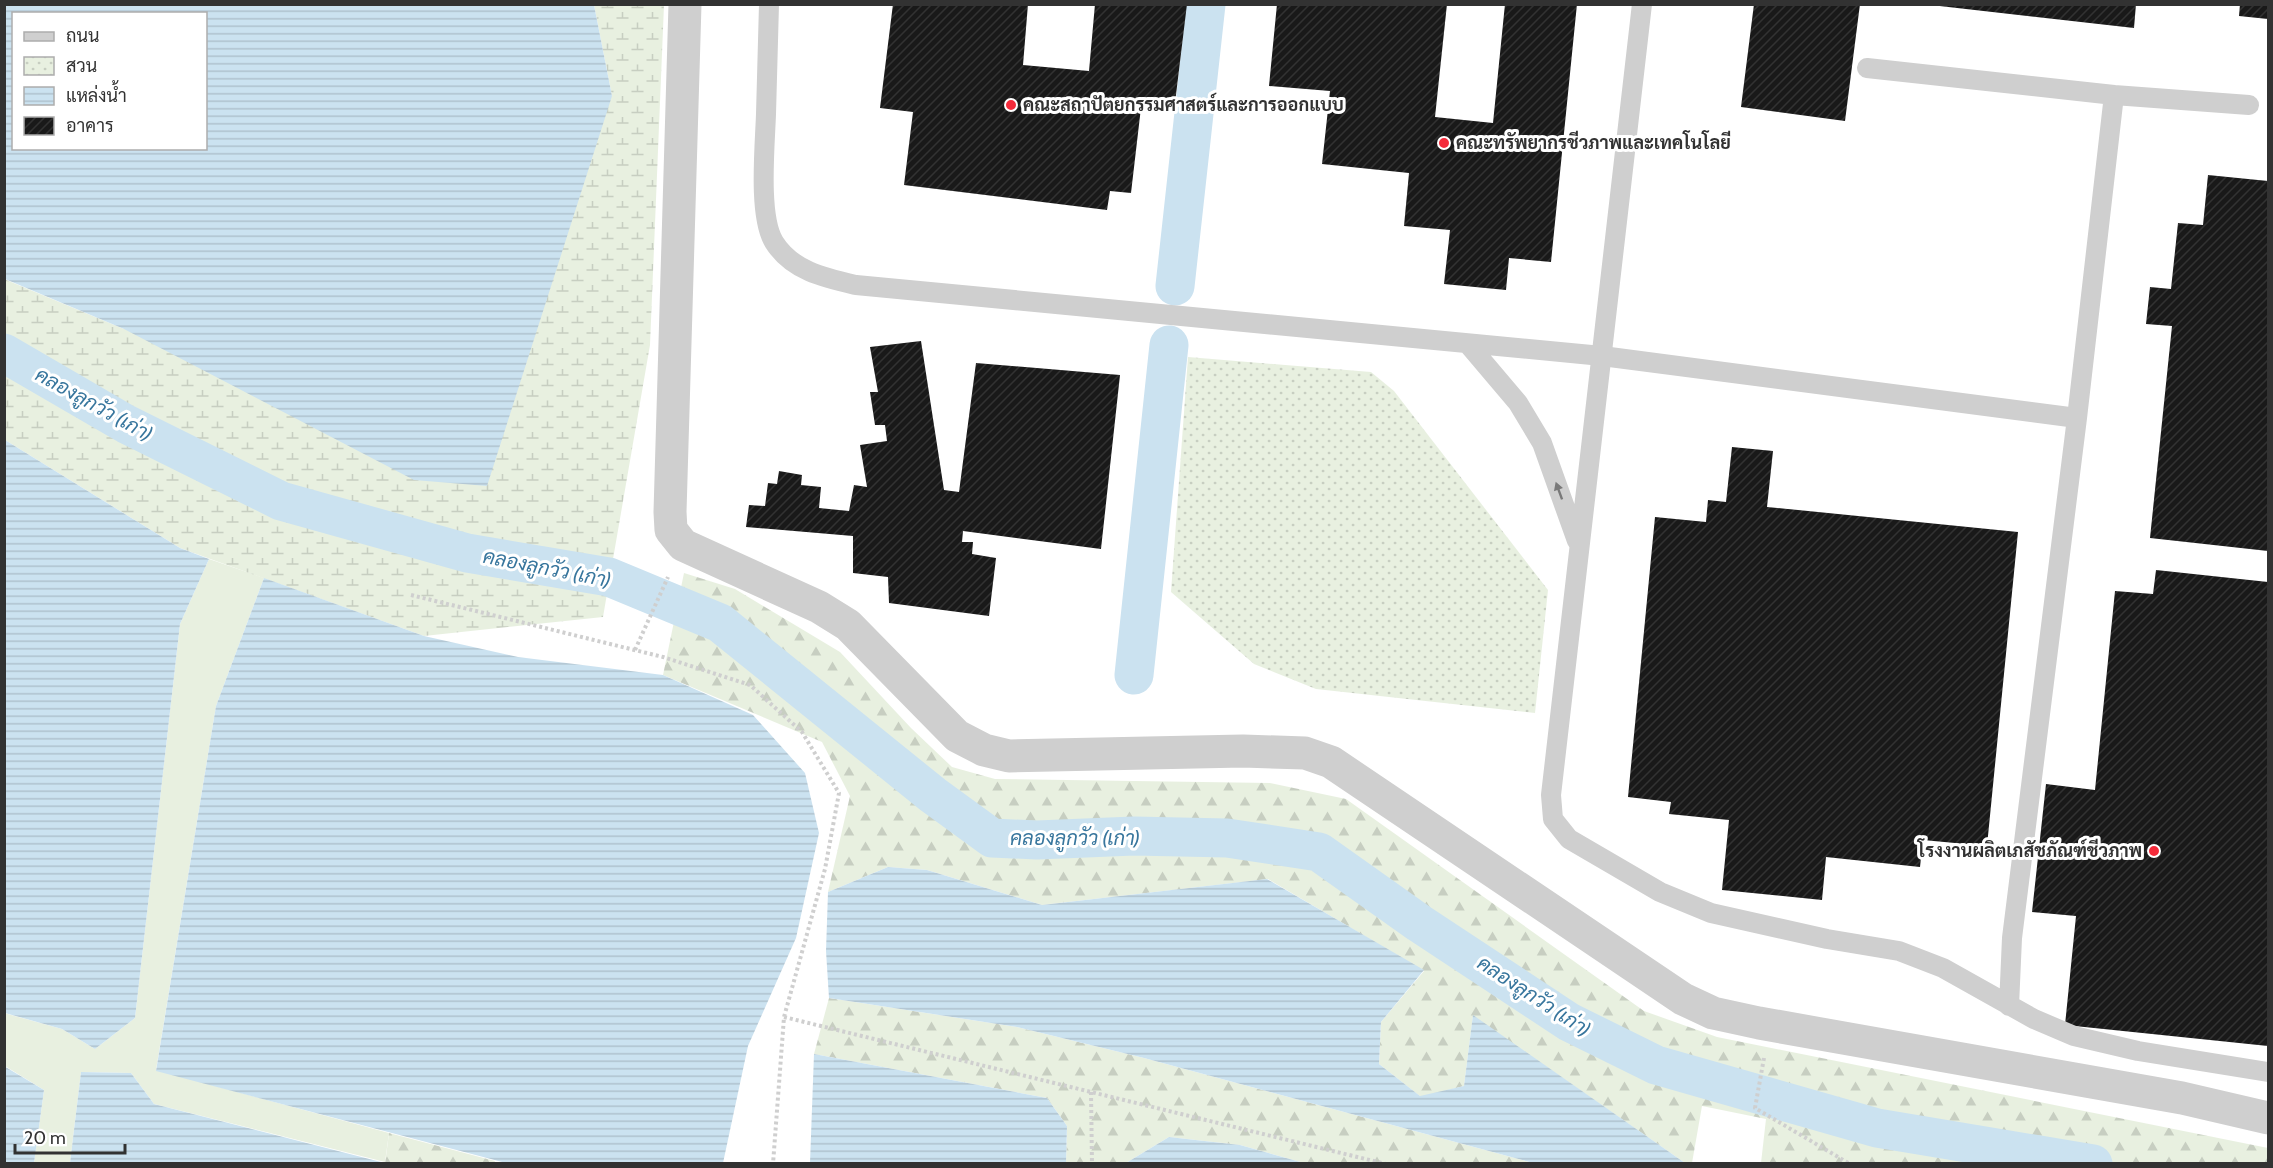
<svg xmlns="http://www.w3.org/2000/svg" width="2273" height="1168" font-family="Cabin,Sarabun,sans-serif">
<style>
.grass{fill:#e8f0e0}
.forest{fill:url(#forest-firs)}
.wetland{fill:url(#wetland-marsh)}
.park{fill:url(#park-dots)}
.water{fill:url(#water-rules);fill-rule:evenodd}
.lines{fill:none;stroke-linecap:round;stroke-linejoin:round}
.canal{stroke:#cbe2f0;stroke-width:39}
.building{fill:url(#building-hatch)}
.path{stroke:#cfcfcf;stroke-width:4;stroke-dasharray:3 3;stroke-linecap:butt}
.lane{stroke:#cfcfcf;stroke-width:20}
.street{stroke:#cfcfcf;stroke-width:33}
.oneway{fill:#797979}
.poi-dot{fill:#f42a3a;stroke:#fff;stroke-width:2}
.labels{text-anchor:middle;dominant-baseline:central;stroke-width:6;stroke-linejoin:round;paint-order:stroke}
.poi-label{font-size:18px;font-weight:bold;fill:#323232;stroke:#fff;text-anchor:start}
.water-label{font-size:20px;font-style:italic;fill:#38769d;stroke:#fff}
</style>
<defs>
<pattern id="forest-firs" width="22" height="20" patternUnits="userSpaceOnUse" patternTransform="scale(1.5)"><rect width="22" height="20" fill="#e8f0e0"/><path d="M5 1l3.5 6h-7zM16 11l3.5 6h-7z" fill="#c7cec1"/></pattern>
<pattern id="wetland-marsh" width="20" height="14" patternUnits="userSpaceOnUse" patternTransform="scale(1.5)"><rect width="20" height="14" fill="#e8f0e0"/><path d="M1 5h8M5 5V1M11 12h8M15 12V8" fill="none" stroke="#c7cec1"/></pattern>
<pattern id="park-dots" width="8" height="8" patternUnits="userSpaceOnUse" patternTransform="scale(1.5)"><rect width="8" height="8" fill="#e8f0e0"/><path d="M2 2h.1M6 6h.1" fill="none" stroke="#c7cec1" stroke-width="1.8" stroke-linecap="round"/></pattern>
<pattern id="water-rules" width="6" height="5" patternUnits="userSpaceOnUse" patternTransform="scale(1.5)"><rect width="6" height="5" fill="#cbe2f0"/><path d="M0 2.5h6" fill="none" stroke="#afc2ce"/></pattern>
<pattern id="building-hatch" width="6" height="6" patternUnits="userSpaceOnUse" patternTransform="scale(1.5)"><rect width="6" height="6" fill="#191919"/><path d="M-1 1l2-2M0 6l6-6M5 7l2-2" fill="none" stroke="#323232"/></pattern>
</defs>
<rect width="100%" height="100%" fill="#fff"/>
<path class="grass" d="M209,559L264,578L216,706L156,1070L389,1133L385,1162L154,1104L131,1073L81,1072L70,1163H34L44,1090L5,1066L4,1013L62,1029L95,1049L135,1018L180,624Z"/>
<path class="forest" d="M684,573L735,589L840,652L911,728L952,767L995,779L1270,783L1346,799L1644,1011L1717,1037L2268,1148V1163H1761L1766,1119L1702,1106L1692,1163H1685L1473,1016L1464,1086L1421,1097L1379,1064L1381,1022L1424,971L1268,879L1042,905L927,870L888,867L828,892L850,796L822,742L663,675Z
M829,998L1017,1027L1144,1058L1533,1163H1304L1240,1145L1169,1137L1126,1163H1066L1067,1126L1047,1098L814,1054Z
M389,1133L495,1161L494,1164H385Z"/>
<path class="wetland" d="M594,5H664L650,345L603,617L424,636L180,548L5,440L4,279L124,329L612,96Z"/>
<path class="park" d="M1188,357L1371,372L1394,391L1548,590L1535,713L1316,689L1254,664L1171,592Z"/>
<path class="water" d="M4,5H594L612,96L487,486L414,480L124,329L5,279ZM14,14H206V148H14Z
M5,440L180,548L209,559L180,624L135,1018L95,1049L62,1029L5,1013Z
M264,578L424,636L518,657L663,675L753,715L805,773L819,833L796,938L748,1046L723,1163H506L156,1071L216,706Z
M888,867L927,870L1042,905L1267,879L1424,970L1381,1022L1379,1064L1420,1096L1464,1086L1473,1015L1685,1163H1533L1144,1058L1017,1027L829,998L826,951L828,892Z
M814,1054L1047,1098L1067,1126L1066,1163H810Z
M4,1066L44,1090L34,1163H5Z
M81,1072L131,1073L154,1104L385,1163H70Z
M1169,1137L1240,1145L1304,1163H1126Z"/>
<g class="lines">
<path class="canal" d="M1175,286L1206,4
M4,353L126,424L281,501L467,553L609,577L720,623L933,795L992,838L1037,840L1134,836L1227,838L1319,852L1419,923L1569,1022L1656,1065L1877,1128L2093,1164
M1134,675L1169,345"/>
</g>
<path class="building" d="M893,4H1028L1023,65L1089,71L1095,4H1187L1175,103L1142,99L1131,193L1110,191L1107,210L904,185L913,112L880,108Z
M1277,4H1447L1435,117L1493,123L1505,4H1577L1551,262L1509,258L1506,290L1444,284L1450,230L1404,226L1409,173L1322,164L1330,91L1269,86Z
M1754,4H1860L1845,121L1741,107Z
M1922,4H2136L2134,28Z
M2240,4H2268V19L2239,16Z
M2208,175L2268,181V551L2150,538L2172,326L2146,324L2150,287L2171,289L2178,223L2203,225Z
M921,341L944,490L959,492L976,363L1120,375L1101,549L963,531L962,542H973L972,554L996,558L989,616L889,603L888,577L853,573V536L746,527L749,505L765,506L768,483L777,484L779,471L802,475L801,485L821,487L819,508L849,511L854,485L867,487L860,445L887,441L885,425H875L870,392H878L870,347Z
M1732,447L1773,451L1767,507L2018,532L1987,846L1923,840L1920,867L1826,857L1822,900L1722,890L1729,820L1669,814L1671,802L1628,797L1655,517L1706,522L1708,500L1726,502Z
M2156,570L2268,582V1046L2065,1025L2076,916L2032,912L2046,784L2095,790L2115,591L2153,594Z"/>
<g class="lines">
<path class="path" d="M411,595L663,657L750,685L802,732L839,793L825,869L784,1017L773,1164
M635,650L668,577
M784,1017L1386,1164
M1764,1058L1755,1108L1850,1164
M1091,1092L1092,1164"/>
<path class="lane" d="M769,4C768,41 767,78 766,114C765,145 758,216 774,242C792,271 825,278 856,285L1602,356L2077,418
M1642,4L1551,795L1553,819L1569,839L1660,892L1711,913L1827,939L1899,951L1943,968L2034,1019L2074,1036L2138,1051L2268,1072
M1867,68L2114,95L2249,105
M1468,344L1518,403L1542,443L1577,541
M2009,1006L2012,938L2077,418L2114,95"/>
<path class="street" d="M685,4L670,512L671,530L683,545L819,607L848,625L957,736L984,750L1009,756L1243,751L1305,753L1331,762L1683,999L1713,1013L1759,1023L2182,1098L2268,1118"/>
</g>
<defs><path id="oneway-solid" d="M-6-.8H1V-3.2L6.5 0L1 3.2V.8H-6Z" transform="scale(1.5)"/></defs>
<use class="oneway" href="#oneway-solid" transform="translate(1559 491) rotate(-110)"/>
<g class="poi-dot">
<circle cx="1011" cy="105" r="6"/>
<circle cx="1444" cy="143" r="6"/>
<circle cx="2154" cy="851" r="6"/>
</g>
<g class="labels">
<g class="poi-label">
<text x="1023" y="105">คณะสถาปัตยกรรมศาสตร์และการออกแบบ</text>
<text x="1456" y="143">คณะทรัพยากรชีวภาพและเทคโนโลยี</text>
<text x="2142" y="851" text-anchor="end">โรงงานผลิตเภสัชภัณฑ์ชีวภาพ</text>
</g>
<g class="water-label">
<text transform="translate(94 404) rotate(29)">คลองลูกวัว (เก่า)</text>
<text transform="translate(547 568) rotate(11)">คลองลูกวัว (เก่า)</text>
<text x="1075" y="838">คลองลูกวัว (เก่า)</text>
<text transform="translate(1534 996) rotate(33)">คลองลูกวัว (เก่า)</text>
</g>
</g>
<rect width="2273" height="1168" fill="none" stroke="#323232" stroke-width="12"/>
<rect x="12" y="12" width="195" height="138" fill="#ffffff" stroke="#adadad" stroke-width="1.5"/>
<rect x="24" y="32" width="30" height="9" fill="#cfcfcf" stroke="#adadad" stroke-width="1.5"/>
<text x="66" y="42" font-size="18" fill="#323232">ถนน</text>
<rect x="24" y="57" width="30" height="18" fill="url(#park-dots)" stroke="#adadad" stroke-width="1.5"/>
<text x="66" y="72" font-size="18" fill="#323232">สวน</text>
<rect x="24" y="87" width="30" height="18" fill="url(#water-rules)" stroke="#adadad" stroke-width="1.5"/>
<text x="66" y="102" font-size="18" fill="#323232">แหล่งน้ำ</text>
<rect x="24" y="117" width="30" height="18" fill="url(#building-hatch)" stroke="#adadad" stroke-width="1.5"/>
<text x="66" y="132" font-size="18" fill="#323232">อาคาร</text>
<path d="M15 1144v9h110v-9" fill="none" stroke="#323232" stroke-width="3"/>
<text x="24" y="1144" font-size="18" fill="#323232" stroke="#ffffff" stroke-width="4.5" paint-order="stroke">20 m</text>
</svg>
